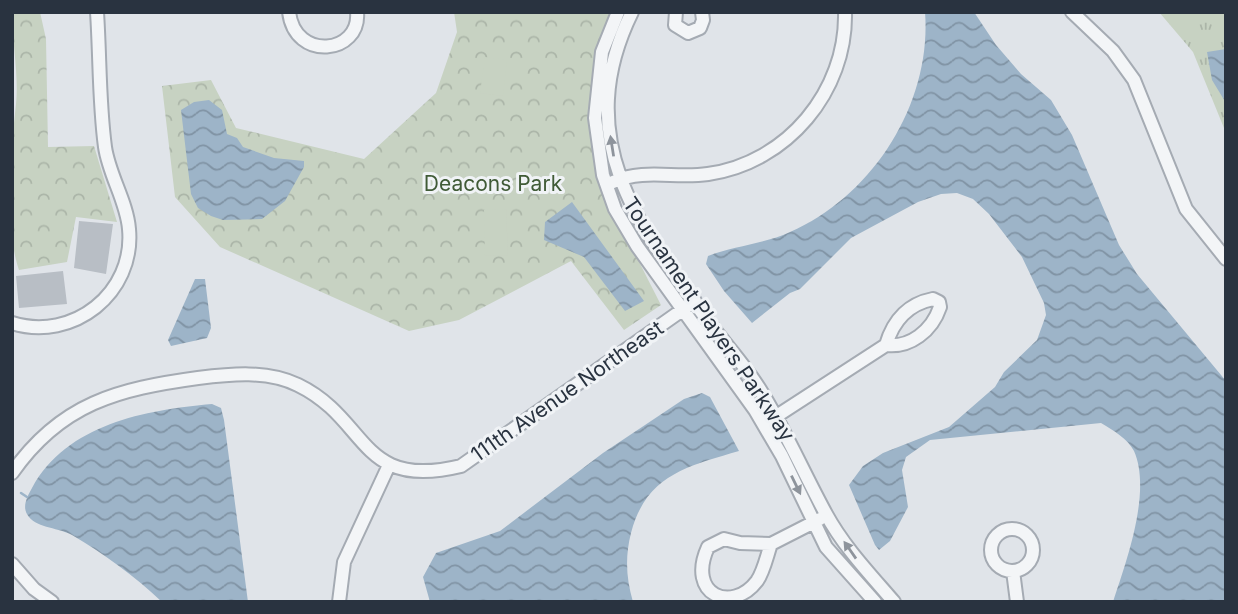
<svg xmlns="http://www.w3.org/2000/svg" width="1238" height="614" font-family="Inter,sans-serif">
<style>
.grass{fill:url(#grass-tufts)}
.park{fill:url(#park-crowns)}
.pitch{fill:#c7d2c2}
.water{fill:url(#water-waves)}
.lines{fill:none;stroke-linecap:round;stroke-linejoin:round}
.stream{stroke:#9db4c8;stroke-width:2.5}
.building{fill:#b8bec5}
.minor-casing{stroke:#a5abb3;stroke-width:16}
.minor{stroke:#f3f5f7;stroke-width:12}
.oneway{fill:#8e949c}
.labels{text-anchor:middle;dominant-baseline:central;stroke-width:6;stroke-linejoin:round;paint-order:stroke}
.park-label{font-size:21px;fill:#405b37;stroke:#f0f3f6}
.street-label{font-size:21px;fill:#293340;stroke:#f0f3f6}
</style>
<defs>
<pattern id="grass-tufts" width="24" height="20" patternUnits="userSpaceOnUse" patternTransform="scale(1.75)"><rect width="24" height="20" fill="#c7d2c2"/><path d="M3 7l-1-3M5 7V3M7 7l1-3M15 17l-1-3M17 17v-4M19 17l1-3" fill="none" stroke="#abb5a8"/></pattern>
<pattern id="park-crowns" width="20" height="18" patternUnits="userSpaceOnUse" patternTransform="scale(1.75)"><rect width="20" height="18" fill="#c7d2c2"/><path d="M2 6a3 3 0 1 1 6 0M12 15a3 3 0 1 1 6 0" fill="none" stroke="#abb5a8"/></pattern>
<pattern id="water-waves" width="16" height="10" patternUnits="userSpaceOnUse" patternTransform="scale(1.75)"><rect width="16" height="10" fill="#9db4c8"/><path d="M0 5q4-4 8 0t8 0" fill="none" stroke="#8093a4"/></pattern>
</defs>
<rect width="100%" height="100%" fill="#e0e4e9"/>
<path class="grass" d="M1159,12H1226V133L1193,52Z"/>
<path class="park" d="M12,12H40L46,39L48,147L94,146L117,222L76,217L67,262L19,270C4,227 11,150 16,104C19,75 12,42 12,12Z
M454,12H612C564,123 611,207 661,305L624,330L571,261L459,320L409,331L220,247L175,197L162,86L211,80L236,128L364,159L436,93L457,32Z"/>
<path class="pitch" d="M485,57L507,60L503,96L480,93Z
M506,209L508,255L485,256L484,210Z"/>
<path class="water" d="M925,12H974L996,45L1021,74L1051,100L1072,135L1119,245L1137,274L1226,381V602H1113C1126,562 1152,492 1134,451C1128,439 1113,430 1101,423L930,440L906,457L902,470L908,507L890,541L879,550L875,545L849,485L863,466L883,453L949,427L995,387L1004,372L1037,340L1046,315L1044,303L1022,257L989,214L973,199L957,193L941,194L918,202L851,238L800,289L790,293L752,323L724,291L706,264L708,256C734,246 764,244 790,232C873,196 932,103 925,12Z
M1226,49V103L1212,80L1207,52Z
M209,100L222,110L227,134L237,138L243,147L274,158L304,161V167L285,201L262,219L223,220L211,216L198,208L191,194L181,110L194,102Z
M572,202L644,301L625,311L584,257L544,240L545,222Z
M195,279H205L211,328L207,338L171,346L168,340Z
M702,393L710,397L739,451C688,466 646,475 631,533C625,557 626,578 633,602H430L423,577L436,553L500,531L603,453L684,399Z
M212,404L221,408L224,420L248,602H162C135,576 104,554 72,535C60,528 38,528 29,517C21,508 27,497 32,488C67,424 145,410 212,404Z"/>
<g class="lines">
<path class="stream" d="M21,493L27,497"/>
</g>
<path class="building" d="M79,221L113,224L106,274L74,268Z
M63,271L67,304L19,308L16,276Z"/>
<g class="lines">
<g class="minor-casing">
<path id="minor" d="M289,12C295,62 361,54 357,12
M618,12L602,52L595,118L603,175L615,209L637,246L755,410L782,456L826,547L875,602
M632,12C569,140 640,229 714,329C729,348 746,367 759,388C785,429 803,472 826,514C844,547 870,574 894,602
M676,12L675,25L688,33L700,28L703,20L702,12
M1072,12L1113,51L1134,80L1186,209L1226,259
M613,182C645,168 675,179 708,174C787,163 847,91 845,12
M933,299L939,302L940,307C932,331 910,348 886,345C893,321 908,304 933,299Z
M12,323C73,342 135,293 129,229C127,202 109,175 105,147C99,103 100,57 97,12
M772,419L886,345
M12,473C61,403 118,389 198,378C231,374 267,370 298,385C370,420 358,491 461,466L695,301
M991 550a21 21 0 1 1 42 0a21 21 0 1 1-42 0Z
M724,539L740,543L771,544C767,555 764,571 757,581C732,614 686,595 708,547Z
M771,544L820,519
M12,564L34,589L52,602
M1013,571L1017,602
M339,602L344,562L389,465"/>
</g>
<use href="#minor" class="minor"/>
</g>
<defs><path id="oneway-solid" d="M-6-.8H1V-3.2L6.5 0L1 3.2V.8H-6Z" transform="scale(1.75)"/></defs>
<g class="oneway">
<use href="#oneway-solid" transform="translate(612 146) rotate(-99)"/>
<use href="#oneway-solid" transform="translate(796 485) rotate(64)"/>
<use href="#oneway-solid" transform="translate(850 550) rotate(-125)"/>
</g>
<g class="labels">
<g class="park-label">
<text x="493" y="183">Deacons Park</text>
</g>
<g class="street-label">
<text transform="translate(709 319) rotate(56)">Tournament Players Parkway</text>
<text transform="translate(567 391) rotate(-35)">111th Avenue Northeast</text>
</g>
</g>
<rect width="1238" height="614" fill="none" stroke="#293340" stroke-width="28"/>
</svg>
